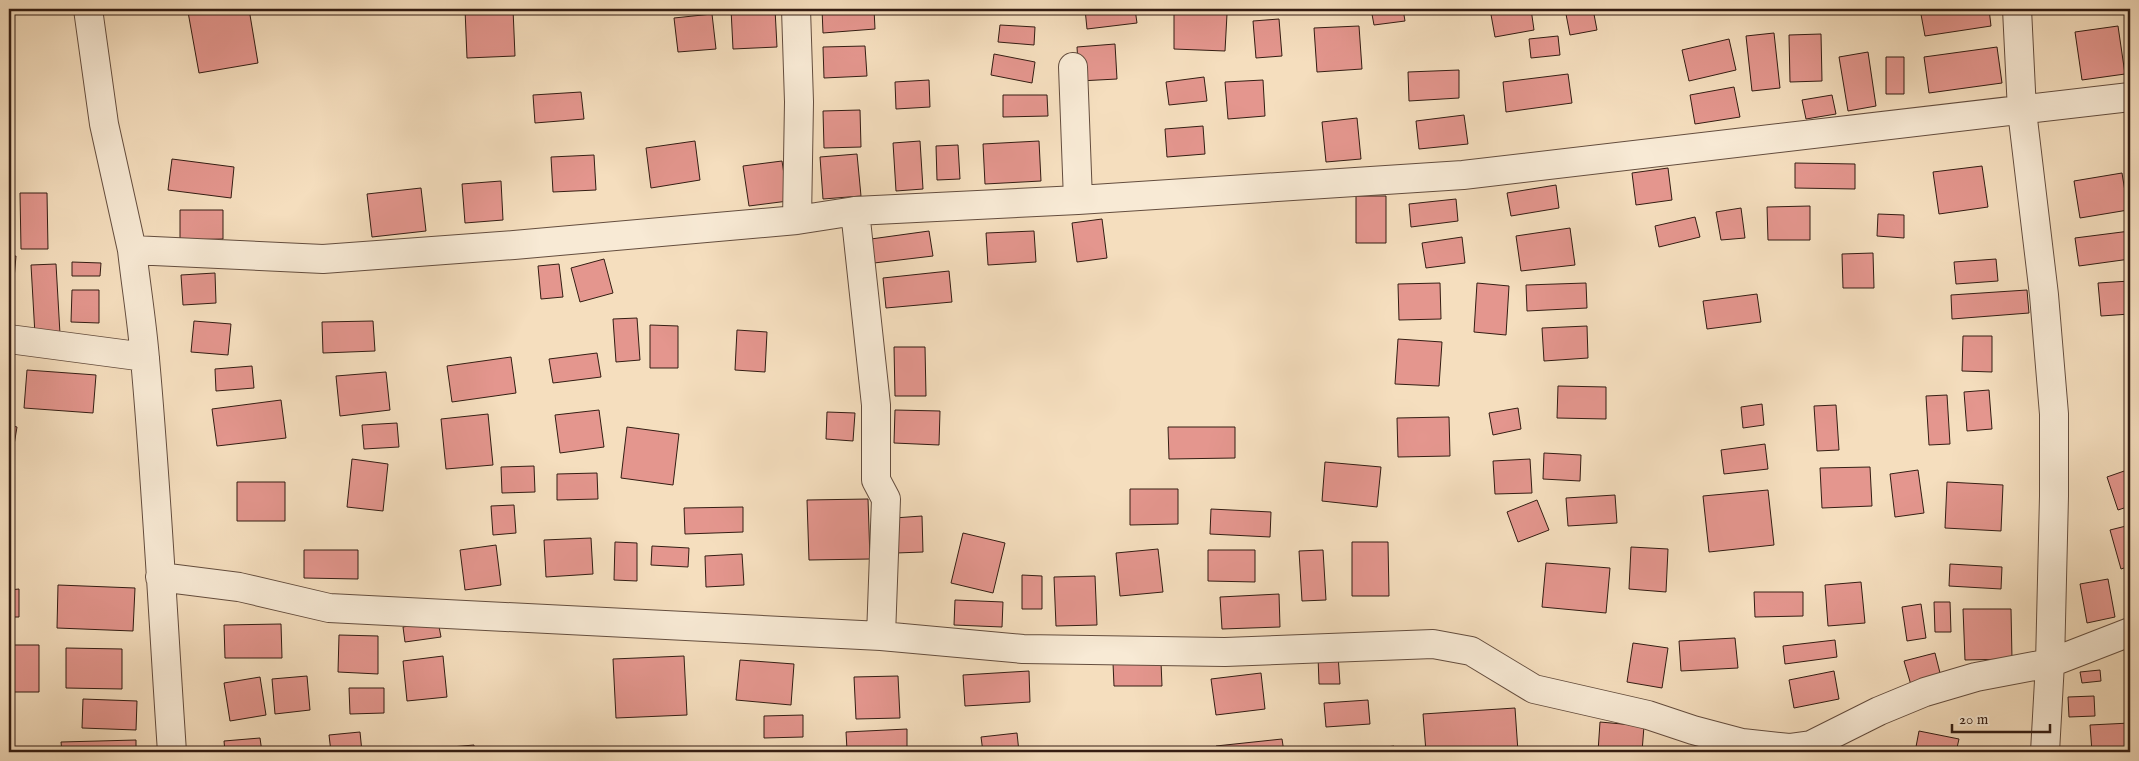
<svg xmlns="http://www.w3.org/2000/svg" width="2139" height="761" font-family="'IM FELL English',serif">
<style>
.building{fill:#e4968e;stroke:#341d13}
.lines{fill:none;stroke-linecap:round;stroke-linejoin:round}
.minor-casing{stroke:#644d3e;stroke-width:30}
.minor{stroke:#f8ead5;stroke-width:28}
</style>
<rect width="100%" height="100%" fill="#f5debe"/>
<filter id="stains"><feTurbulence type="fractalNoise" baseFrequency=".004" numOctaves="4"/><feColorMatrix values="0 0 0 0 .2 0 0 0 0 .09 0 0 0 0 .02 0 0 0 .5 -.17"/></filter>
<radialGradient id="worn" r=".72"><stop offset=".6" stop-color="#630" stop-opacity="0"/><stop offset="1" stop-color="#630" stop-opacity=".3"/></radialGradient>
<path class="building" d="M206,9H249L258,63L199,73L188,12Z
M465,9H513L515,56L467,58Z
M731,9H775L777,47L733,49Z
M822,9H874L875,29L823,33Z
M1085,9H1135L1137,23L1087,29Z
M1371,9H1403L1405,21L1374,25Z
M1490,9H1531L1534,30L1495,37Z
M1565,9H1593L1597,30L1570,35Z
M1672,9H1719L1673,14Z
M1920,9H1989L1991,26L1925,36Z
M1174,13L1227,14L1225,51L1174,49Z
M712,14L716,49L678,52L674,18Z
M1279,19L1282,56L1256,58L1253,21Z
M1000,25L1035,27L1034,45L998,42Z
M1359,26L1362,69L1317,72L1314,28Z
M2118,26L2125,74L2082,80L2075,32Z
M1774,33L1780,88L1752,91L1746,36Z
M1821,34L1822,81L1790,82L1789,35Z
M1558,36L1560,55L1531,58L1529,39Z
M1729,39L1736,70L1689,81L1682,50Z
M1115,44L1117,79L1079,81L1077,47Z
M865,46L867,76L824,78L823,47Z
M1997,47L2002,83L1929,93L1924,57Z
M1868,52L1876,106L1848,111L1839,57Z
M994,54L1035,62L1032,83L991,75Z
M1886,57H1904V94H1886Z
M1459,70V98L1409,101L1408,72Z
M1568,74L1572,103L1506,112L1503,82Z
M1204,77L1207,101L1169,105L1166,82Z
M929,80L930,107L896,109L895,82Z
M1263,80L1265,116L1228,119L1225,82Z
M1734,87L1740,117L1695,124L1690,95Z
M581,92L584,119L535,123L533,95Z
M1003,95H1047L1048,116L1003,117Z
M1832,95L1836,114L1806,119L1802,100Z
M860,110L861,147L824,148L823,111Z
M1464,115L1468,144L1419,149L1416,121Z
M1357,118L1361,159L1326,162L1322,122Z
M1203,126L1205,154L1167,157L1165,129Z
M695,141L700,180L651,188L646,148Z
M920,141L923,189L896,191L893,143Z
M1039,141L1041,181L985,184L983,144Z
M958,145L960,179L937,180L936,146Z
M857,154L861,196L823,199L820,157Z
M594,155L596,190L553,192L551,157Z
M172,159L234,167L231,198L168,190Z
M782,161L788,201L749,206L743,166Z
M1795,163L1855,164V189L1795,188Z
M1982,166L1988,207L1939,214L1933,172Z
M1668,168L1672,200L1636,205L1632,173Z
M2122,173L2128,210L2080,218L2074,181Z
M501,181L503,220L465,223L462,184Z
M1556,185L1559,208L1511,216L1507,193Z
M421,188L426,231L372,237L367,194Z
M20,193H47L48,249H21Z
M1356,196H1386V243H1356Z
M1456,199L1458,221L1411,227L1409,204Z
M1810,206V240H1768L1767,207Z
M1741,208L1745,238L1721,240L1716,212Z
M180,210H223V239L180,240Z
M1878,214L1904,215V238L1877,236Z
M1695,217L1700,237L1659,247L1655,226Z
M1102,219L1107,258L1077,262L1072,223Z
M1570,228L1575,265L1521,271L1516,236Z
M929,231L933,256L874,263L871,239Z
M1034,231L1036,262L988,265L986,233Z
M2130,231V259L2079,266L2075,238Z
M1462,237L1465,263L1426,268L1422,243Z
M1873,253L1874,288H1843L1842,254Z
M9,256H16L14,279H9Z
M604,259L613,293L580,302L571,268Z
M1996,259L1998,281L1956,284L1954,262Z
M72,262L101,263L100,276H72Z
M56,264L60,334L35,335L31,265Z
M559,264L563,297L541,299L538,266Z
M949,271L952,302L886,308L883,278Z
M215,273L216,303L183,305L181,275Z
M2130,281V314L2101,316L2098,283Z
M1440,283L1441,319L1399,320L1398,284Z
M1477,283L1509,286L1506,335L1474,332Z
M1586,283L1587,308L1527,311L1526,285Z
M72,290H99V323L71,322Z
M2027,290L2029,313L1952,319L1951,295Z
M1757,294L1761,322L1707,329L1703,301Z
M637,318L640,360L616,362L613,319Z
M194,321L231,324L228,355L191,352Z
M373,321L375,351L323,353L322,322Z
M650,325L678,326V368H650Z
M1587,326L1588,358L1544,361L1542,328Z
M737,330L767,332L765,372L735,370Z
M1963,336H1992V372L1962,371Z
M1398,339L1442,342L1439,386L1395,384Z
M894,347H925L926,396H895Z
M597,353L601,377L553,383L549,359Z
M511,357L516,393L452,402L447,366Z
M252,366L254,388L216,391L215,369Z
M27,370L96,375L93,413L24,408Z
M386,372L390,410L340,416L336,376Z
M1558,386L1606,387V419L1557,418Z
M1989,390L1992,429L1967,431L1964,392Z
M1947,395L1950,444L1929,445L1926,396Z
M281,400L286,438L217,446L212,409Z
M1762,404L1764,425L1743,428L1741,407Z
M1836,405L1839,450L1817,451L1814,406Z
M1518,408L1521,429L1493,435L1489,413Z
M599,410L604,447L560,453L555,415Z
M895,410L940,411L939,445L894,443Z
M827,412L855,413L853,441L826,439Z
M488,414L493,465L446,469L441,419Z
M1449,417L1450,456L1398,457L1397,418Z
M397,423L399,447L364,449L362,425Z
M9,425L17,427L9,475Z
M627,427L679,434L673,485L621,478Z
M1168,427H1235V458L1169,459Z
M1765,444L1768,469L1724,474L1721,450Z
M1544,453L1581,455L1580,481L1543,479Z
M352,459L388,464L383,511L347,507Z
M1530,459L1532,493L1495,494L1493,461Z
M1325,462L1381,467L1377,507L1322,501Z
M534,466L535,492L502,493L501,467Z
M1870,467L1872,506L1822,508L1820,468Z
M2130,469V506L2118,510L2107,477Z
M1918,470L1924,513L1895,517L1890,474Z
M597,473L598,499L557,500V474Z
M237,482H285V521H237Z
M1947,482L2003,485L2001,531L1945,528Z
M1130,489H1178V524L1130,525Z
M1768,490L1774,545L1709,552L1703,496Z
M1615,495L1617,523L1568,526L1566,498Z
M868,499L870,559L809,560L807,500Z
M1537,500L1549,530L1518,542L1507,512Z
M514,505L516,533L493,535L491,506Z
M743,507V532L685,534L684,508Z
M1211,509L1271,512L1270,537L1210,534Z
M922,516L923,552L896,553L894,518Z
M2130,525V566L2121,569L2110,530Z
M963,533L1005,543L993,593L951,583Z
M591,538L593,574L546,577L544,540Z
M615,542L637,543V581L614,580Z
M1352,542H1388L1389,596H1352Z
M496,545L501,585L465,590L460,550Z
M652,546L689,548L688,567L651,565Z
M1631,547L1668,549L1666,592L1629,589Z
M1158,549L1163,592L1120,596L1116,553Z
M304,550H358V579L304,578Z
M1208,550H1255V582L1208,581Z
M1323,550L1326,600L1302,601L1299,551Z
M742,554L744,585L706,587L705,556Z
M1546,563L1610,568L1606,613L1542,607Z
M1950,564L2002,567L2001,589L1949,586Z
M1022,575L1042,576V609H1022Z
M1095,576L1097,625L1056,626L1054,577Z
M2108,579L2115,617L2087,623L2080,584Z
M1861,582L1865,623L1828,626L1825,585Z
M58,585L135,588L133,631L57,628Z
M19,589V617H9V590Z
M1754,592H1803V616L1755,617Z
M1279,594L1280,627L1222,629L1220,597Z
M955,600L1003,602L1002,627L954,625Z
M1934,602H1950L1951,632H1935Z
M1921,604L1926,638L1907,641L1902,607Z
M1963,609H2011L2012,659L1965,660Z
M438,621L441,637L405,642L403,627Z
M281,624L282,658H225L224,625Z
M339,635L378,636V674L338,672Z
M1735,638L1738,668L1681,671L1679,641Z
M1835,640L1837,657L1785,664L1783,646Z
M1633,643L1668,648L1662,688L1627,682Z
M9,645H39V692H9Z
M66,648L122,649V689L66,688Z
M1935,653L1941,677L1911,685L1904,661Z
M1338,655L1340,684H1319L1318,656Z
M443,656L447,697L407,701L403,661Z
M684,656L687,715L616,718L613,659Z
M740,660L794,664L791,705L736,700Z
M1161,662L1162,686H1114L1113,663Z
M2100,670L2101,681L2082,683L2080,672Z
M1029,671L1030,702L965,706L963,675Z
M1834,671L1839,699L1794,708L1789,680Z
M1261,673L1265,709L1216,715L1211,679Z
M307,676L310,710L275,714L272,679Z
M898,676L900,718L856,719L854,677Z
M260,677L266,715L230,721L224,683Z
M349,688H384V713L350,714Z
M2094,696L2095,716L2069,717L2068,697Z
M83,699L137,701L136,730L82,728Z
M1368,700L1370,724L1326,727L1324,703Z
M1515,708L1518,752H1426L1423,714Z
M803,715V737L764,738V716Z
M1600,722L1644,726L1642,752H1598Z
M2130,723V752H2092L2090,725Z
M907,729V747L847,750L846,732Z
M1919,731L1959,739L1956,752H1915Z
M360,732L362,752H331L329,735Z
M1017,733L1019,752H983L981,737Z
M260,738L262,752H225L224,741Z
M1282,739L1284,752H1217L1216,746Z
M136,740V752H62L61,742Z
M474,745V752H451V747Z
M1394,746L1395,752H1346Z"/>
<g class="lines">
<g class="minor-casing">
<path id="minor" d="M88,9L104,124L132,250
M796,9L799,102L797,220
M2017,9L2022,111L2044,295L2054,414V496L2050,663L2045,752
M1073,67L1078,200
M855,211L876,405V480L886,499L881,636
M9,339L145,357
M160,577L239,587L329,608L881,636L1023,649L1225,652L1433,644L1471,651L1534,689L1648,715L1693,730L1742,743L1789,748L1811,745L1879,711L1925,692L1976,677L2050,663L2130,632
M172,752C163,621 157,490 145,359C142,322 136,286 132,250L323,259L514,245L797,220L855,211L1078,200L1463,175L2130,97"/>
</g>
<use href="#minor" class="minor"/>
</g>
<rect width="2139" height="761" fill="none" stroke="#f5debe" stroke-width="30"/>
<rect x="10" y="10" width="2119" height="741" fill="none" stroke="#341d13" stroke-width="2.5"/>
<rect x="15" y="15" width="2109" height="731" fill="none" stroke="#341d13"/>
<path d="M1952 724v8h98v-8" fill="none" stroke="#341d13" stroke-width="2.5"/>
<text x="1959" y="724" font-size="15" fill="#341d13" stroke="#f8ead5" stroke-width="4" paint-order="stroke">20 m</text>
<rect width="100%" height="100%" filter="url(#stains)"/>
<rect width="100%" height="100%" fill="url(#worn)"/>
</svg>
